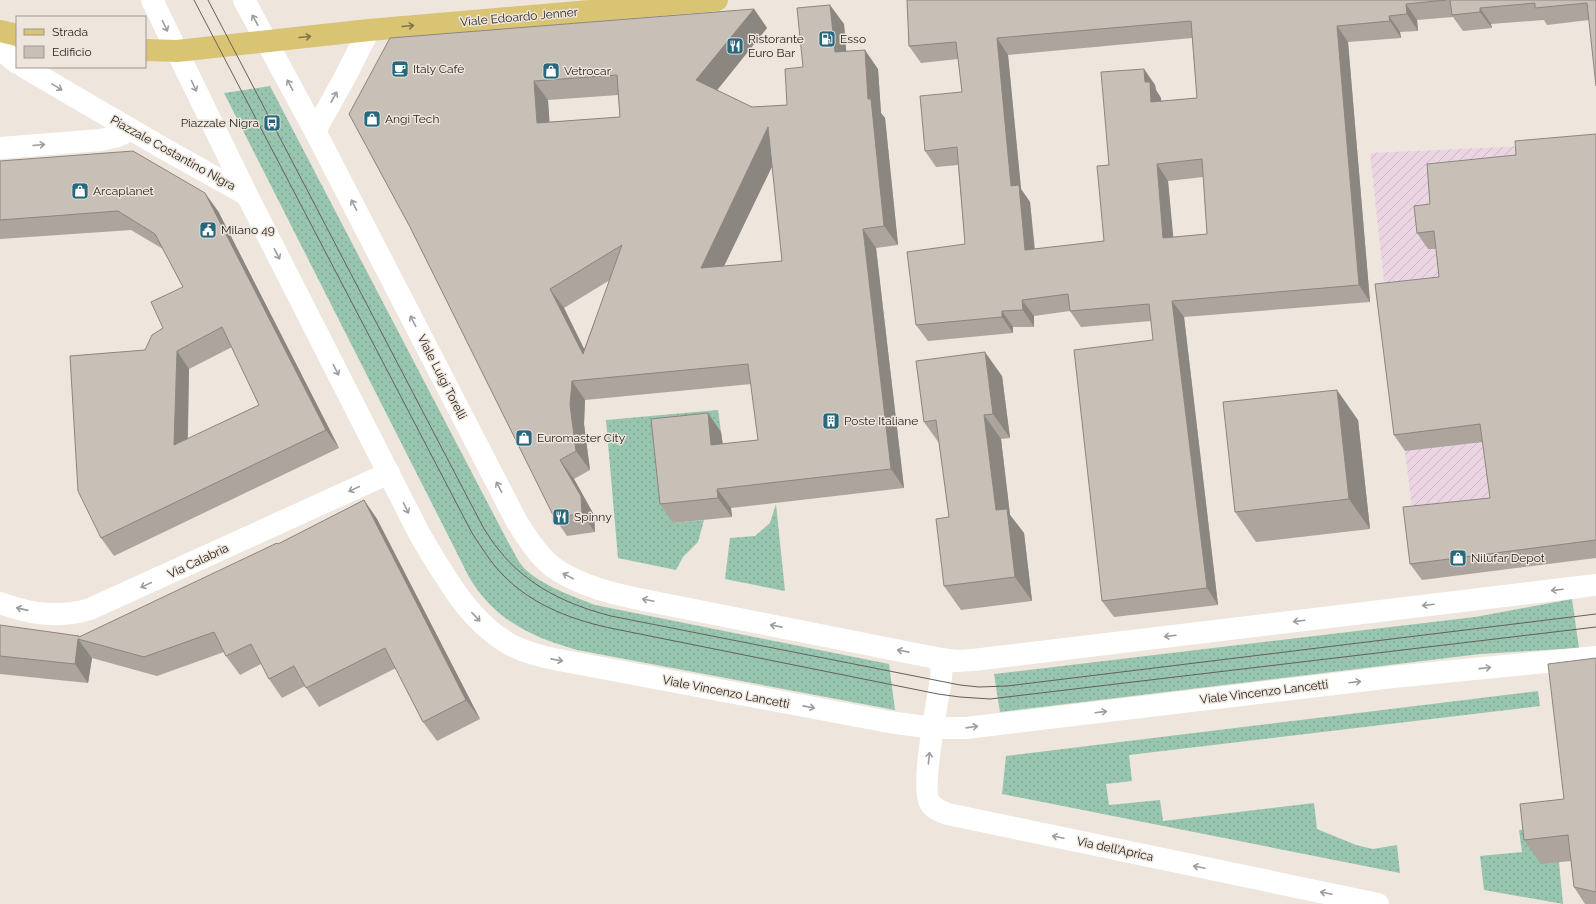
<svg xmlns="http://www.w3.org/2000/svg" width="1596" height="904" font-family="Raleway,sans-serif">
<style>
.industrial{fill:url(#industrial-furrows)}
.grass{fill:url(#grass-dots)}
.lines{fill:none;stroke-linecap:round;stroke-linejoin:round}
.minor{stroke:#fff;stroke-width:22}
.secondary{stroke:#fff;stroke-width:22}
.primary{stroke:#d9c474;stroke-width:22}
.tram{stroke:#66615c;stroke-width:1}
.wall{fill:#aca49d;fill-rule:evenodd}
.shaded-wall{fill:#8c8680}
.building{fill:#c8bfb7;stroke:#8c8680;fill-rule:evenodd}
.oneway{stroke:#9e9d9c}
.oneway2{stroke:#80744b}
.labels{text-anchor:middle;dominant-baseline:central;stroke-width:3;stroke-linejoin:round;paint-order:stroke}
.street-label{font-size:12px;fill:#282522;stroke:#eee5dc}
.poi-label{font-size:12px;fill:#282522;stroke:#eee5dc;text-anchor:start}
</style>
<defs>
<pattern id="industrial-furrows" width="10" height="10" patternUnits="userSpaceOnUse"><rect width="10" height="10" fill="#ebd5e3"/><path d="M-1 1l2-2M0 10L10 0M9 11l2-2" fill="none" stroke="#cab7c2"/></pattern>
<pattern id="grass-dots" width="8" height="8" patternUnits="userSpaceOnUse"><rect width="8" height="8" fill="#98c5af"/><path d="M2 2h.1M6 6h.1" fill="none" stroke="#83a996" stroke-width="1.8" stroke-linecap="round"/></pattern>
</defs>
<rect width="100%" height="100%" fill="#eee5dc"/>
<path class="industrial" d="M1596,143V501L1414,524L1386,300L1370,153Z"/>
<path class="grass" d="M270,86L508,542C513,550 518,562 525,569C541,585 574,597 595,605L889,664L895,710L577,650C535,638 500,623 474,585C469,578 465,569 461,561L224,93Z
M718,410L721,432L673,523L704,520L698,542L683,557L676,570L618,558L606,420Z
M776,504L785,591L725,579L730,538L755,536L770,523Z
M1572,599L1579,648L1480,654L1000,712L994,674L1475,617Z
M1538,691L1540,706L1129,755L1132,781L1106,784L1109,805L1160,800L1163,821L1314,803L1317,829L1356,845L1373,849L1397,845L1400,873L1002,794L1006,756Z
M1537,828L1559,862L1563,904L1484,890L1480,856L1522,852L1519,830Z"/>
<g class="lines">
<path class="minor" d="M315,131L344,79L369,30
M0,148L101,140L118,136L130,130
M0,603C29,614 61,618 90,609L389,473
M941,659C941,665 942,671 941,678C938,700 920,788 930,803C935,810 942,812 948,814L1378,904"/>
<path class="secondary" d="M152,0L247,195L420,535C444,575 469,622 511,645C524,652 539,656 554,659L889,722L933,728H966L1393,677L1596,657
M244,0L315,131L517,522C530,542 541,561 562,573C600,595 647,600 689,609C773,626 857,642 941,659L957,661L973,660L1596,585
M0,49L17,63
M24,67L161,147L247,195"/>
<path class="primary" d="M0,31L17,35
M145,50L177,51L369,30L717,0"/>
<path class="tram" d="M194,0L472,533C482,548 491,563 503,575C533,606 575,621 615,629L938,694L960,697L990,699L1596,627
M208,0L483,527C488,535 493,543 499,550C527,586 568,605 611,616L960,685L979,687L1007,686L1596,614"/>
</g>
<path class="wall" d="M907,0H1596L1589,20L1547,25L1544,20L1491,24L1492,28L1463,31L1453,17L1417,20L1418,31L1400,32L1401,38L1348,42L1370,302L1184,317L1218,605L1114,617L1102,601L1153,340L1151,321L1081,327L1070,311L1034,316V327H1013V333L928,341L916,325L965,244L958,165L936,167L925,151L962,92L958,59L921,63L909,46ZM1192,38L1197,98L1161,101V98L1156,90L1155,85L1144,69L1109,165L1104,241L1035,249L1030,202L1021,189L1008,55ZM1203,177L1207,234L1173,238L1168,181Z
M754,9L767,28L717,90L752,107L787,105L844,24L846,51L878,69L881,113L885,118L898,245L876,248L904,488L731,508L732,517L673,523L660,504L721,432L723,444L758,440L751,384L585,400L584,424L590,470L574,479L594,515L595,532L567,536L554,517L410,227L349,114ZM618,95L620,117L549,122L548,100ZM772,165L782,261L724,266ZM610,280L584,349L564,308Z
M1596,134V558L1422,580L1410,564L1490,498L1483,442L1405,451L1394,435L1439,277L1436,249H1428L1417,233L1430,204L1516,155Z
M0,161L218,211L339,448L114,556L101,538L145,350L163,328L183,287L163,249L131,230L0,239ZM232,347L259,405L188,439L189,369Z
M1002,376L1010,438L1001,439L1010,515L1024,533L1032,601L961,610L944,586L949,517L939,443L924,422Z
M1358,420L1370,529L1256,542L1235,512Z
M364,500L377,519L480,719L437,741L423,722L396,668L319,707L305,686L282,698L269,679L261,664L240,675L226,656L224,652L157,676L92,658L88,683L0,674V625L79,636V637L278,544Z
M1596,658V904H1585L1574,887L1571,861L1541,864L1524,840L1564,799Z"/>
<path class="shaded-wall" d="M1406,4L1417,20L1418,31L1407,14Z
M830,5L844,24L848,71L835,52Z
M1480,8L1491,24L1492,28L1480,12Z
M754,9L767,28L710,99L696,80Z
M1389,16L1400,32L1401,38L1390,21Z
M1337,26L1348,42L1370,302L1359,285Z
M997,38L1008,55L1021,189L1030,202L1036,267L1025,250L1011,186Z
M865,50L878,69L881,113L885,118L898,245L884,226L868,99Z
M1144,69L1155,85L1156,90L1161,98L1163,118L1151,102L1145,82Z
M534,81L548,100L551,142L537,123Z
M768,127L782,146L714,287L701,268Z
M1157,164L1168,181L1175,255L1163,238Z
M205,193L218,211L339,448L326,430Z
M863,229L876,248L904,488L891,469Z
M550,289L564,308L596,373L583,354Z
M1022,300L1034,316V327L1023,310Z
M1172,301L1184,317L1218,605L1207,588Z
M1002,311L1013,327V333L1002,317Z
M177,351L189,369L187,463L174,445Z
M985,352L1002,376L1010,438L993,414Z
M572,381L585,400L584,424L590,470L576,451L570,405Z
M1337,390L1358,420L1370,529L1349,499Z
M708,413L721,432L725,464L711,445Z
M984,415L1001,439L1010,515L1024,533L1032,601L1015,577L996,510Z
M560,460L574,479L594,515L595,532L582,514Z
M717,489L731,508L732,517L718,498Z
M364,500L377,519L480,719L466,700Z
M78,639L92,658L88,683L75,664Z"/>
<path class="building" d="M907,0H1446L1406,4L1407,14L1389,16L1390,21L1337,26L1359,285L1172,301L1207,588L1102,601L1074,350L1153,340L1149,304L1070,311L1068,294L1022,300L1023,310L1002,311V317L916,325L907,252L965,244L957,147L925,151L920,96L962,92L956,42L909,46ZM1191,21L1197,98L1151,102L1150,82H1145L1144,69L1101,72L1109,165L1097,166L1104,241L1025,250L1019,185L1011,186L997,38ZM1202,159L1207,234L1163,238L1157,164Z
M1450,0H1596V86L1587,3L1535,8V3L1480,8V12L1452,15Z
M830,5L835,52L865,50L868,99H871L884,226L863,229L891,469L717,489L718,498L660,504L651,419L708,413L711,445L758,440L748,364L572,381L570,405L576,451L560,460L581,496L582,514L554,517L410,227L349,114L390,38L754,9L696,80L752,107L787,105L785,69L803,67L797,8ZM617,75L620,117L537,123L534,81ZM768,127L782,261L701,268ZM622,245L583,354L550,289Z
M1596,134V540L1410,564L1403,507L1490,498L1480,424L1394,435L1375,284L1439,277L1434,231L1417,233L1414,206L1430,204L1427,164L1516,155L1515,141Z
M133,151L205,193L326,430L101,538L78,491L70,356L145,350L152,335L163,328L151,302L183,287L155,234L118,211L0,220V161ZM222,327L259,405L174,445L177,351Z
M985,352L993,414L984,415L996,510L1007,509L1015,577L944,586L936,519L949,517L936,420L924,422L916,361Z
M1337,390L1349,499L1235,512L1223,402Z
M364,500L466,700L423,722L385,648L306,688L294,666L269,679L251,644L226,656L214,632L144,657L78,639L75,664L0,656V625L79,636V637L277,543L278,544Z
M1596,658V892L1574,887L1568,835L1524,840L1520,804L1564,799L1548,664Z"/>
<defs><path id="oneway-shaft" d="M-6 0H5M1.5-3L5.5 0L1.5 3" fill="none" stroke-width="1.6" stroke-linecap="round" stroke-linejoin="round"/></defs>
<g class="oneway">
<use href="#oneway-shaft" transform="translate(255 20) rotate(-119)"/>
<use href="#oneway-shaft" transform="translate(165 26) rotate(64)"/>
<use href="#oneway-shaft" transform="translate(290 85) rotate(-118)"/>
<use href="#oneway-shaft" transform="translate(194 86) rotate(65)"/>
<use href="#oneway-shaft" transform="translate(57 87) rotate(31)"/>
<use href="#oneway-shaft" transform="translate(334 97) rotate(-61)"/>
<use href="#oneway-shaft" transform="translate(39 145) rotate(-5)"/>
<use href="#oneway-shaft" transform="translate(354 205) rotate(-117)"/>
<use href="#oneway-shaft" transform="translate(277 254) rotate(63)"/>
<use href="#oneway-shaft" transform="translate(413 321) rotate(-117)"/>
<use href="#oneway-shaft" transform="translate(336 370) rotate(63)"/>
<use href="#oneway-shaft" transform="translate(499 487) rotate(-117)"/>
<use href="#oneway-shaft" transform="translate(354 489) rotate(155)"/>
<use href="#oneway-shaft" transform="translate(406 508) rotate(64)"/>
<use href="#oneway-shaft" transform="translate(568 576) rotate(-152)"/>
<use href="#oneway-shaft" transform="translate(146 585) rotate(155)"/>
<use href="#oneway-shaft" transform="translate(1557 590) rotate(173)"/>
<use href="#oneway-shaft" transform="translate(648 600) rotate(-168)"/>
<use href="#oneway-shaft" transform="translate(1428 605) rotate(173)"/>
<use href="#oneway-shaft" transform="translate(22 609) rotate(-167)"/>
<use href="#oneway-shaft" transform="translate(476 617) rotate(47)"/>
<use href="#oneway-shaft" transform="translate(1299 621) rotate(173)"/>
<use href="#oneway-shaft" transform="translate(776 626) rotate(-169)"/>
<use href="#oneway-shaft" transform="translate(1170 636) rotate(173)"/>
<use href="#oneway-shaft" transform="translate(903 651) rotate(-169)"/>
<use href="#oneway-shaft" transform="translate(557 660) rotate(11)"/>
<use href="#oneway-shaft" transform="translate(1485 668) rotate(-6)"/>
<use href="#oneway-shaft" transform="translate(1355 682) rotate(-7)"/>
<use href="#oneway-shaft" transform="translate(809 707) rotate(11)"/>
<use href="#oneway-shaft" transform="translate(1101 712) rotate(-7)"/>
<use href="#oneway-shaft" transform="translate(972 727) rotate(-8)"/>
<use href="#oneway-shaft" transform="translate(929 758) rotate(-84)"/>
<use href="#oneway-shaft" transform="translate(1058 837) rotate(-168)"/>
<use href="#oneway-shaft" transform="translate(1199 867) rotate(-168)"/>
<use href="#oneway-shaft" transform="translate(1326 893) rotate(-168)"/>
</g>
<g class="oneway2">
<use href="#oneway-shaft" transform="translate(408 26) rotate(-5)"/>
<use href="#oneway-shaft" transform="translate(305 37) rotate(-5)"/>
</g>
<defs>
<g id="fuel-square" transform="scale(0.9)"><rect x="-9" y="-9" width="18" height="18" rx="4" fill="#28687d" stroke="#eee5dc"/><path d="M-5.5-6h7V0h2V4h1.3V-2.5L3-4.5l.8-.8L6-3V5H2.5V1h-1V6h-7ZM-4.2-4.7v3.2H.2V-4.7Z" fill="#fff"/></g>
<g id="restaurant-square" transform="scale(0.9)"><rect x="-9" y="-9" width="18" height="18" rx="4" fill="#28687d" stroke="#eee5dc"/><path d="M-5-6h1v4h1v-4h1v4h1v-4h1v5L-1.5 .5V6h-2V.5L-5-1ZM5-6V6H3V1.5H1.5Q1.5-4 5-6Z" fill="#fff"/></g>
<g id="cafe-square" transform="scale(0.9)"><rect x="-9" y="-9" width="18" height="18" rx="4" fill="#28687d" stroke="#eee5dc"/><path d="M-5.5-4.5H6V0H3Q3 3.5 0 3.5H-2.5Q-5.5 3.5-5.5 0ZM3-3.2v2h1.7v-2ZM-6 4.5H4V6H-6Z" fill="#fff"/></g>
<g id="shop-square" transform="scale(0.9)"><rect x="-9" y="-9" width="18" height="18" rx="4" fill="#28687d" stroke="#eee5dc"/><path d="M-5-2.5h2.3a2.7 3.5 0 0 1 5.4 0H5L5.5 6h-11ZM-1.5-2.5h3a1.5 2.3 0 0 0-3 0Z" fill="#fff"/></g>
<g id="bus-square" transform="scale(0.9)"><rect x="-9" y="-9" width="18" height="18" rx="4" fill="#28687d" stroke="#eee5dc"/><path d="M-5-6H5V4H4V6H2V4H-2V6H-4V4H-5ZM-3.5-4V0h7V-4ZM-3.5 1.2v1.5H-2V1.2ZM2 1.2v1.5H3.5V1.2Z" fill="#fff"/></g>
<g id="civic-square" transform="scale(0.9)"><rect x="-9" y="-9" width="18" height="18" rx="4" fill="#28687d" stroke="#eee5dc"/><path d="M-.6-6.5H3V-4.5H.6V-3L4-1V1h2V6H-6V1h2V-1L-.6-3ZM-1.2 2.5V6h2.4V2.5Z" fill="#fff"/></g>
<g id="building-square" transform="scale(0.9)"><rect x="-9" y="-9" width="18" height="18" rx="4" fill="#28687d" stroke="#eee5dc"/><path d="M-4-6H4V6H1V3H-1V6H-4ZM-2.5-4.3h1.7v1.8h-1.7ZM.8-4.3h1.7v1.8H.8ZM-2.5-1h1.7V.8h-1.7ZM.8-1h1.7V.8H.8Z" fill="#fff"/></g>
</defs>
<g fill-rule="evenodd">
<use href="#fuel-square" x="827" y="39"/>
<use href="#restaurant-square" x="735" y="46"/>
<use href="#cafe-square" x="400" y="69"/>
<use href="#shop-square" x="551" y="71"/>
<use href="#shop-square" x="372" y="119"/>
<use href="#bus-square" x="272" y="123"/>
<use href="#shop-square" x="80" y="191"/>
<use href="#civic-square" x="208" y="230"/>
<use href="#building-square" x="831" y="421"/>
<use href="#shop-square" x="524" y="438"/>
<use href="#restaurant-square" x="561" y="517"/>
<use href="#shop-square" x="1458" y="558"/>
</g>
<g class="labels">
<g class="street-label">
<text transform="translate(519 17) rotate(-5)">Viale Edoardo Jenner</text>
<text transform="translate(173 153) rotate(29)">Piazzale Costantino Nigra</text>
<text transform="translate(442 377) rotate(63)">Viale Luigi Torelli</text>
<text transform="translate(198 561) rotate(-25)">Via Calabria</text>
<text transform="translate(726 692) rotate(11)">Viale Vincenzo Lancetti</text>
<text transform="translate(1264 692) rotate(-7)">Viale Vincenzo Lancetti</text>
<text transform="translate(1115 849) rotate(12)">Via dell'Aprica</text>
</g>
<g class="poi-label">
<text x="748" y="39">Ristorante<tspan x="748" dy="14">Euro Bar</tspan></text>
<text x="840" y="39">Esso</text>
<text x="413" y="69">Italy Cafè</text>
<text x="564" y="71">Vetrocar</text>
<text x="385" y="119">Angi Tech</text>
<text x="259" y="123" text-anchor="end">Piazzale Nigra</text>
<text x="93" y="191">Arcaplanet</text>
<text x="221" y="230">Milano 49</text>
<text x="844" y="421">Poste Italiane</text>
<text x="537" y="438">Euromaster City</text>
<text x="574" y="517">Spinny</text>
<text x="1471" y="558">Nilufar Depot</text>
</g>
</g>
<rect x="16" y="16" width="130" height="52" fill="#eee5dc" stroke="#9f9892"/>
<rect x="24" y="29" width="20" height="6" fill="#d9c474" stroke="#9f9892"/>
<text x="52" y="36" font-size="12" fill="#282522">Strada</text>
<rect x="24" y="46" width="20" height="12" fill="#c8bfb7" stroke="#9f9892"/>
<text x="52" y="56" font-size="12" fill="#282522">Edificio</text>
</svg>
